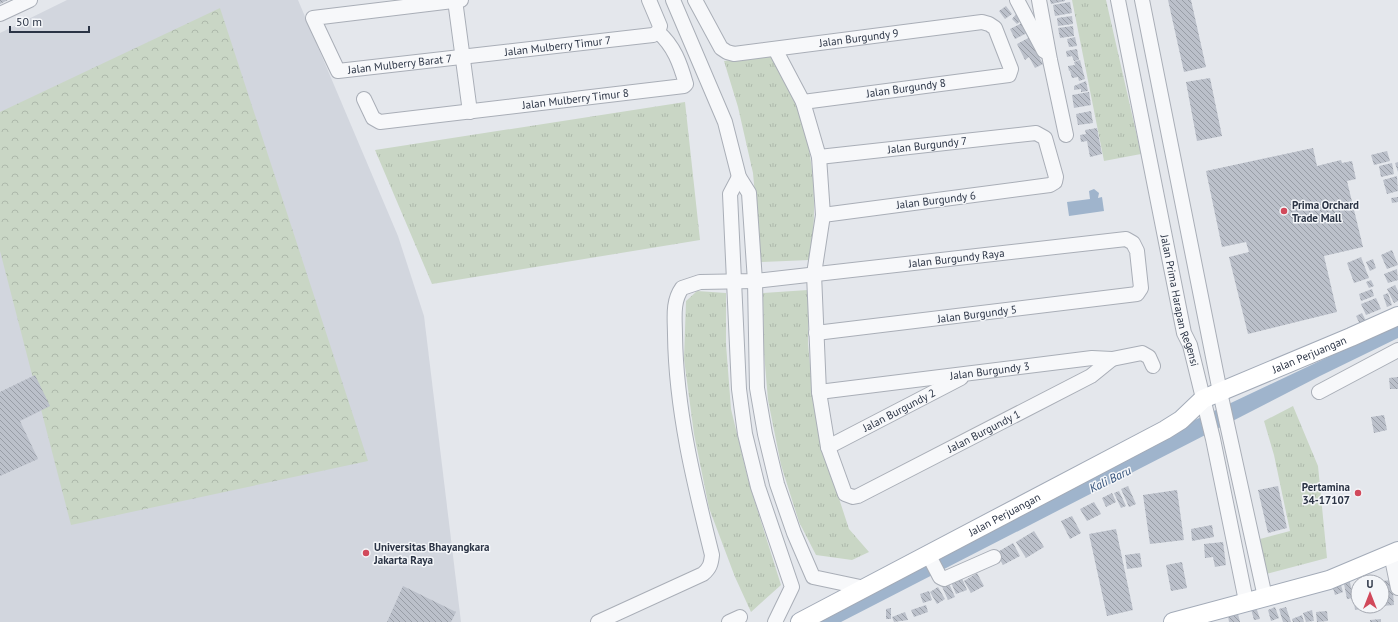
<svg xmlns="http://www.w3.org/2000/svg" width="1398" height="622" font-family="'PT Sans',sans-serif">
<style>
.built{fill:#d2d6de}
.grass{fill:url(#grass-tufts)}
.forest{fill:url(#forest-crowns)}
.water{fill:#9fb4cc}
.building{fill:url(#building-back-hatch)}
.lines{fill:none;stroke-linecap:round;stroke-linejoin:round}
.minor-casing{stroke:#a9aeb7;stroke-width:16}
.major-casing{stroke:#a3abb8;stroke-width:20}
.minor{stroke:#f7f8fa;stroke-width:14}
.major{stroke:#fff;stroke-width:18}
.poi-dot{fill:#d1495b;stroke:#f4f6f9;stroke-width:1.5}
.labels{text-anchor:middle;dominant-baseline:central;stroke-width:3;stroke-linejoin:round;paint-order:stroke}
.street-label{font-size:11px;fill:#2b3445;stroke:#f4f6f9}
.poi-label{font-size:11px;font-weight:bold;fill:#2b3445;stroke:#f4f6f9;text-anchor:start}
.water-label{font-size:12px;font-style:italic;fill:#34527a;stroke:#f4f6f9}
</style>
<defs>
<pattern id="grass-tufts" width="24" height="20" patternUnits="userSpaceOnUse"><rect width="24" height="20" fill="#c9d6c5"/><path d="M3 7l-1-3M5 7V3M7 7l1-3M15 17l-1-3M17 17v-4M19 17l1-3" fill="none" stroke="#adb8ab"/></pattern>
<pattern id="forest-crowns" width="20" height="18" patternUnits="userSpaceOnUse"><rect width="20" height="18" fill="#c9d6c5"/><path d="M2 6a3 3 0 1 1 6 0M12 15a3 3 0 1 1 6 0" fill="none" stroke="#adb8ab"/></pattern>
<pattern id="building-back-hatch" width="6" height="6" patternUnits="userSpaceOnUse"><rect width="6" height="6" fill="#bbc0ca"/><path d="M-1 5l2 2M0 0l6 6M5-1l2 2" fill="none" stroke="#989da6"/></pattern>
</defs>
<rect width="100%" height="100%" fill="#e4e7ec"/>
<path class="built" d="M67,0H298L398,236L424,316L461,622H0V33Z"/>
<path class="grass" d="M1072,0H1106L1141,154L1104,161Z
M770,55C778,69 788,83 794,98C815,149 818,207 810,260L761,262L753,173L738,107L724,61Z
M685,102L700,240L432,284L375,150Z
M808,290V343L813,398L829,468L849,529L869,552L852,560L816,555L799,522L781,465L768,400L764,353L763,293Z
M697,291L726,293V344L731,409L749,483L781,585L751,612L735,577L709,508L694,434L684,359L686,301Z
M1293,406L1318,466L1327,558L1266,574L1260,539L1290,531L1274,455L1264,421Z"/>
<path class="forest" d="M220,8L368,461L71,525L0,251V112Z"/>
<path class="water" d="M1094,189L1099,193L1098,198L1102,197L1104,211L1069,216L1067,202L1090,199L1089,191Z
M1398,324V338L1320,376L841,622H814L945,556L1197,419Z"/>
<path class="building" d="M0,0H8L0,4Z
M1050,0H1065V1L1051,4Z
M1168,0H1191L1206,67L1184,72Z
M1070,2L1072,13L1055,16L1053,5Z
M1006,6L1012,14L1005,19L999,11Z
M1017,13L1022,19L1017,24L1012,19Z
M1072,16L1073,24L1058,26L1057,18Z
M1022,23L1027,33L1015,39L1010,29Z
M1073,26L1074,36L1060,38L1058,28Z
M1034,35L1037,53L1043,64L1035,68L1029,57L1025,60L1017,44Z
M1075,37L1077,46L1069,47L1067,39Z
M1077,49L1079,60L1074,61L1072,56L1067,57L1066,51Z
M1080,60L1085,79L1079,81L1078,77L1072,78L1070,71L1076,69L1069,71L1068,66L1075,65L1074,62Z
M1210,78L1222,136L1197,141L1186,82Z
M1086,81L1088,91L1081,92V89L1074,90V86Z
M1089,92L1091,105L1074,108L1072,95Z
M1091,111L1093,123L1078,125L1076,114Z
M1097,128L1102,154L1090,157L1087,141L1081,142L1080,135L1086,134L1085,130Z
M1313,148L1317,166L1341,160L1342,163L1352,161L1356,179L1347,181L1363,247L1324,256L1337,312L1248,334L1229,257L1249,252L1246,242L1222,247L1206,171Z
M1387,151L1390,161L1374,165L1371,155Z
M1398,162V172L1395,163Z
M1392,163L1394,174L1381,177L1379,166Z
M1397,176L1398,191L1387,194L1383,180Z
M1398,197V202L1392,203L1391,198Z
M1392,250L1398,265L1387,269L1381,255Z
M1361,257L1369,278L1354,283L1347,263Z
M1373,259L1376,268L1370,271L1366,262Z
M1397,269L1398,280L1388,283L1384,274Z
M1371,280L1374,286L1369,288L1366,282Z
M1395,285L1398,291V301L1394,303L1387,289Z
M1372,289L1374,296L1361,301L1359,294Z
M1388,293L1392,305L1387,307L1383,295Z
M1376,298L1381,309L1366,315L1361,304Z
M1362,313L1369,327L1363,330L1356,316Z
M35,375L50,406L20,421L38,459L0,476V392Z
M1398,377V389H1390L1389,378Z
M1384,415L1387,430L1374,433L1371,417Z
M1128,486L1136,504L1129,507L1121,489Z
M1278,486L1287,528L1268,533L1258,490Z
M1177,490L1184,540L1150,544L1143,495Z
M1119,491L1126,506L1121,508L1114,493Z
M1112,493L1116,502L1106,507L1102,498Z
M1094,502L1101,514L1087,521L1080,509Z
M1072,516L1081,533L1070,539L1061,521Z
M1212,525L1214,537L1192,541L1191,529Z
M1116,529L1133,610L1107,616L1089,534Z
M1034,531L1044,547L1026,558L1016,542Z
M1223,542L1226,565L1215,567L1213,557L1205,558L1204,544Z
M1013,543L1020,556L1003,565L996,553Z
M1140,553L1142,567L1127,569L1125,555Z
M1182,562L1187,588L1171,591L1166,565Z
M977,573L984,586L971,593L964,581Z
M961,576L967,590L956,594L950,580Z
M1349,577L1353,598L1347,599L1343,579Z
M947,579L955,597L948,600L940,582Z
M1392,580L1394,605L1382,606V581Z
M1341,585L1343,592L1335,595L1333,588Z
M403,586L456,612L451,622H387Z
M938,587L945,599L937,604L930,592Z
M1358,587V606L1375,607L1355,610L1352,588Z
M929,591L932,600L923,603L920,594Z
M926,605L928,612L914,617L911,610Z
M1256,607L1260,619L1254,620L1251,609Z
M1275,607L1279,618L1271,621L1268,610Z
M1286,607L1291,622H1283L1279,609Z
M891,608V619H886V609Z
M1312,610L1314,621L1306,622L1303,613Z
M1327,611L1328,621L1317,622L1316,612Z
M905,612L908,620L894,622L892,617Z
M1238,614L1240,622H1229L1228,616Z
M1302,615L1304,622H1293L1292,619Z
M1381,619V622H1370V620Z"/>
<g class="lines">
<g class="minor-casing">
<g id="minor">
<path d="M455,0L470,112"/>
<path id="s1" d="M461,0L313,18L338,71L653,35L658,32L660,26L649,0"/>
<path d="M673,0L725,122L739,177L749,193L755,281L757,388L765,434L777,484L794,533L813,577L865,588"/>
<path id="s2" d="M695,0L721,48L727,52L734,54L982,22L989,24L995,28L1011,69L1009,75L803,102"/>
<path d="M1017,0L1044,51"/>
<path d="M1039,0L1050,60L1066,135"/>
<path id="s3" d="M1118,0L1184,333L1190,345L1213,439L1246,601"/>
<path d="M1142,0L1220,392L1265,597"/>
<path d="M0,14L30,0"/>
<path id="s4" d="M775,49L803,102L819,157L823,215L814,274L819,392L828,447L845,494L853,497L858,496L1091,376L1112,359"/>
<path id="s5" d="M364,99L373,118L380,122L684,86L686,84C680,63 674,46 658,32"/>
<path id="s6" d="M819,157L1036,133L1045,138L1056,177L1055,182L1050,185L823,215"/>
<path d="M739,177L730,194L739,389L745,434L758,487L792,587L775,622"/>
<path id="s7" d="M819,392L1092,358L1112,359L1142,353L1149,357L1153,366"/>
<path d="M1319,392L1398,350"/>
<path id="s8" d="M828,447L961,378"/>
<path d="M928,554L940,577L944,579L994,557"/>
<path d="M1391,554L1398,588"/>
<path id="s9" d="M598,622L703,574C710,568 711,564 712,555C694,483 676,410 675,335C675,319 672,302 682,288L700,282L755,281L1126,239L1133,243L1137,251L1141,288L1137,294L816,333"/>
<path d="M729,622L740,617"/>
</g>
</g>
<g class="major-casing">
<g id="major">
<path id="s10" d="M800,622L1165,430L1181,420L1203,399L1351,337L1398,316"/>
<path d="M1173,622L1329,580L1398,551"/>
</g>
</g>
<use href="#minor" class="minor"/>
<use href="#major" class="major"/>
</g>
<g class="poi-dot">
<circle cx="1284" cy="211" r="4"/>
<circle cx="1358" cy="493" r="4"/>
<circle cx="366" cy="553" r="4"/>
</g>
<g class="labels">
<g class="street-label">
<text stroke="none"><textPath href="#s2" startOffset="195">Jalan Burgundy 9</textPath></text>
<text stroke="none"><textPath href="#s1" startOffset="429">Jalan Mulberry Timur 7</textPath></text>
<text stroke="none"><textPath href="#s1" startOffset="270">Jalan Mulberry Barat 7</textPath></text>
<text transform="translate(906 88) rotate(-8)">Jalan Burgundy 8</text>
<text stroke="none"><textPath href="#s5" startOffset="226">Jalan Mulberry Timur 8</textPath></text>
<text stroke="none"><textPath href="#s6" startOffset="109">Jalan Burgundy 7</textPath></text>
<text transform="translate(936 200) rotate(-7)">Jalan Burgundy 6</text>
<text stroke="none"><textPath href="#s9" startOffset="686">Jalan Burgundy Raya</textPath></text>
<text stroke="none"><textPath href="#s3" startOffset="307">Jalan Prima Harapan Regensi</textPath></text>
<text transform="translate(977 314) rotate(-7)">Jalan Burgundy 5</text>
<text stroke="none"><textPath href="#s10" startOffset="577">Jalan Perjuangan</textPath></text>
<text stroke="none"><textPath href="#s7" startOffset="172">Jalan Burgundy 3</textPath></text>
<text stroke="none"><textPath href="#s8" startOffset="80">Jalan Burgundy 2</textPath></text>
<text stroke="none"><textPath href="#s4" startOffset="614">Jalan Burgundy 1</textPath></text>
<text stroke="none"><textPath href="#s10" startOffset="231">Jalan Perjuangan</textPath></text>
</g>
<g class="poi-label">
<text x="1292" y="205">Prima Orchard<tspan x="1292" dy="13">Trade Mall</tspan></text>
<text x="1350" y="487" text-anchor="end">Pertamina<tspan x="1350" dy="13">34-17107</tspan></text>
<text x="374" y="547">Universitas Bhayangkara<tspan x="374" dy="13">Jakarta Raya</tspan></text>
</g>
<g class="water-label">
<text transform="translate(1110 479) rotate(-26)">Kali Baru</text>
</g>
</g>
<g transform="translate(1370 594)"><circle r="19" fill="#f4f6f9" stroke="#a4a8b1"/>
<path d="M0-3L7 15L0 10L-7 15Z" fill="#d1495b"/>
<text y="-6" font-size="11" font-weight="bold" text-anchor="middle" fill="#2b3445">U</text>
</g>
<path d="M10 26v6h79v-6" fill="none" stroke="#2b3445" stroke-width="2"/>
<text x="16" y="26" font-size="12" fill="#2b3445" stroke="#f4f6f9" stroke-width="3" paint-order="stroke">50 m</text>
</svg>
